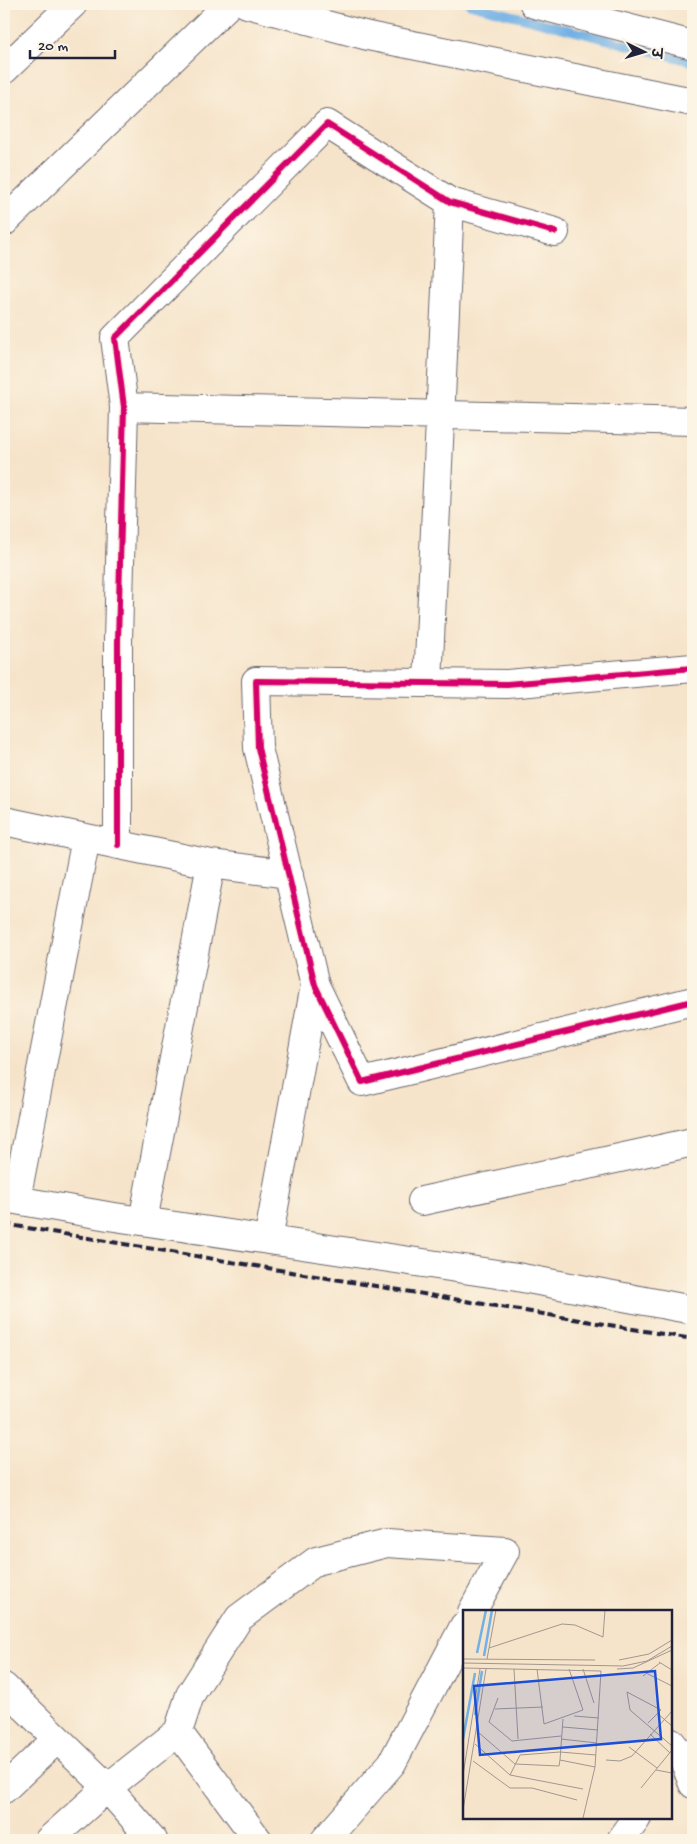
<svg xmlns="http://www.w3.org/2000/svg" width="697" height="1844" font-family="'Gochi Hand','Playpen Sans Deva',sans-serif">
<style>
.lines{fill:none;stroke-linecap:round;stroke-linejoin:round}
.stream{stroke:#72b1e5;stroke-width:9}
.street-casing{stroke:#6c666d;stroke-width:30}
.street{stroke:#fff;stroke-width:28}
.rail{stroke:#22223b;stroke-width:4;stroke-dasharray:8 4;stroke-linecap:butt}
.cycleway-casing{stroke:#fcf5e5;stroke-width:9}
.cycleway{stroke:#d6006c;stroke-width:6}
.inset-river{fill:none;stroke:#72b1e5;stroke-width:2.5}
.inset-road{fill:none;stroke:#a19691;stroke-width:1}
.view{fill:#1d4ed8;fill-opacity:0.15;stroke:#1d4ed8;stroke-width:2.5}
.inset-edge{fill:none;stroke:#22223b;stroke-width:2.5}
</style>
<rect width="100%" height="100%" fill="#fcf5e5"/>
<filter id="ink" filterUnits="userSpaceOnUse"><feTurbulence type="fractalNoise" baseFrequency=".02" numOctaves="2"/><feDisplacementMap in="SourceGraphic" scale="10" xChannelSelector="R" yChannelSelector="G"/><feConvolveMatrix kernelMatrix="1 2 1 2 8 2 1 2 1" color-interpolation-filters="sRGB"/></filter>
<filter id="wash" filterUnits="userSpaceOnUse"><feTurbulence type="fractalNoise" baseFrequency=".0096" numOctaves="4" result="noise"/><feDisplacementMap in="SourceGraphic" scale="20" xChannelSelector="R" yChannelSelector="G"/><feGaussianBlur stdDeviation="1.12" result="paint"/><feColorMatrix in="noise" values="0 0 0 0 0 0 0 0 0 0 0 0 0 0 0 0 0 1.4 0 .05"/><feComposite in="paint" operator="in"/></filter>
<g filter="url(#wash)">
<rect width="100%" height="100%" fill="#f6e4ca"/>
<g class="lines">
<path class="stream" d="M469,4L693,62"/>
</g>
</g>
<g filter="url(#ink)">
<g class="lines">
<g class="street-casing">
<path id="street" d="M247,4L368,36L693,102
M534,4L693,45
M4,70L73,4
M4,222L229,4
M124,407L693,421
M693,668L507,684L256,681L258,748L315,985L362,1082L693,1001
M428,683L450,202
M4,821L211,864L289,874
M118,845V641L124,407L115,338L327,124L450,202L555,232
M4,1198L108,1216L517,1277L693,1310
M16,1200L86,838
M422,1201L693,1142
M143,1221L211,864
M268,1240L315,985
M4,1687L102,1782L153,1840
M178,1732L258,1840
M671,1742L683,1757L693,1784
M4,1789L57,1739
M49,1840L107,1788L178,1732L190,1695L239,1618L316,1561L387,1543L505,1551L472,1612
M325,1840L392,1763L464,1626
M621,1840L637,1818"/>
</g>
<use href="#street" class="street"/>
<path class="rail" d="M4,1224L693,1339"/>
<g class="cycleway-casing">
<path id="cycleway" d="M693,668L507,684L256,681L258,748L315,985L362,1082L693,1001
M118,845V641L124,407L115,338L327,124L450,202L555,232"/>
</g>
<use href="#cycleway" class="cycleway"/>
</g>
</g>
<g transform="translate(463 1610)">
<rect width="209" height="209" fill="#f6e4ca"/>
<path class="inset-river" d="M14,43L23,0M21,46L29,0M12,105L19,61M0,129L12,63"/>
<path class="inset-road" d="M26,38L99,14L112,15L140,27L142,0M0,49L132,50M24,49L33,0M156,50L186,44L209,30M196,52L209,60M0,53L160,56L184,51L209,36M0,58L138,61L132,157L120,208M51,59L55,129M74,59L81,114L120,100L106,59M120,59L131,93M154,59L170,58L209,40M183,63L209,76M180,66L197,53M35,88L26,112L49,131L98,126M32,99L80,97M195,104L209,116M111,106L136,108M100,109L97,150L132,157M185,113L198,100L164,82L167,100L209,136M100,117L135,120M15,122L52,154L96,156L97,150M187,124L207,143M98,129L134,133M12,134L47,165L120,179M166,137L194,158M143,150L157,151L169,146L209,101M10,151L47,178H69L114,190M193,160L209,163M0,165L17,59M47,165L57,145L97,142L133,145M178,178L209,140M0,200L23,59"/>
<path class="view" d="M192,61L198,129L17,145L11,76Z"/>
<rect width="209" height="209" class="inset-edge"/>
</g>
<rect width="697" height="1844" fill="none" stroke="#fcf5e5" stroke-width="20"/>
<g transform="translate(644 52) rotate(95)" stroke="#fcf5e5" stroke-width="4" paint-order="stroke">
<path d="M0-4L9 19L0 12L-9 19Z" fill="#22223b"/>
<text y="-8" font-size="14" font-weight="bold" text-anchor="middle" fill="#22223b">उ</text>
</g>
<path d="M30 50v8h85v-8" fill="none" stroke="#22223b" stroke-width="2.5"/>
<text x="38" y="50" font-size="15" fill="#22223b" stroke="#fcf5e5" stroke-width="4" paint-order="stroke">20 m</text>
</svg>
